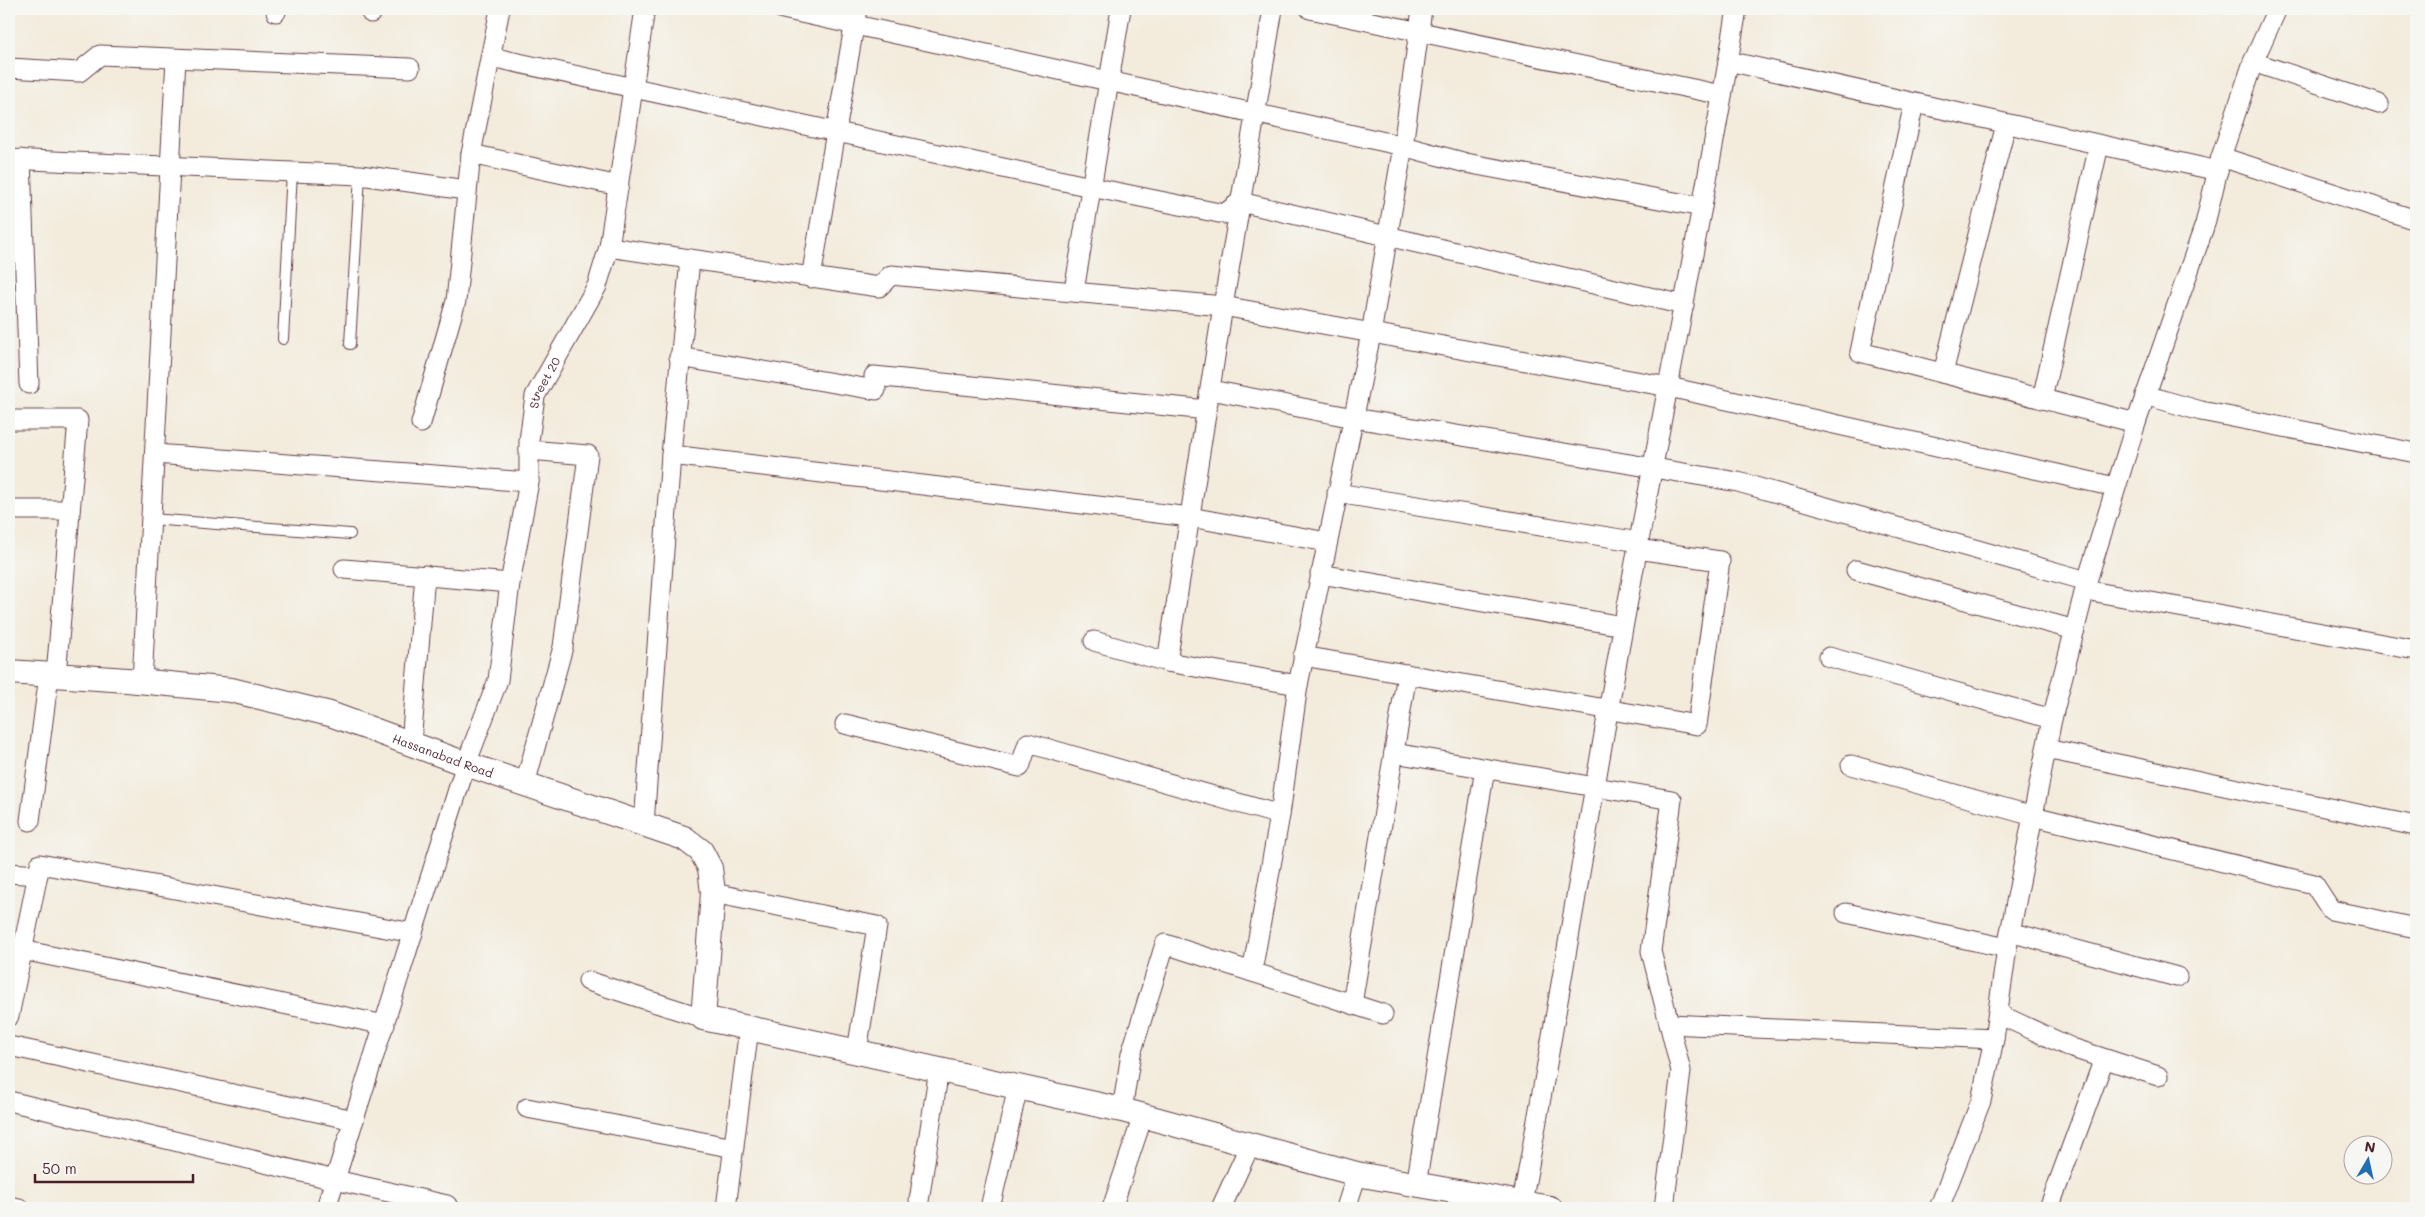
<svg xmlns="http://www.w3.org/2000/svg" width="2425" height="1217" font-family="Mali,sans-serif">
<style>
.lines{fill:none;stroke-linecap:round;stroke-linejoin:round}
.service-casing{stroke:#633e45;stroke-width:12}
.minor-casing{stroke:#633e45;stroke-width:21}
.tertiary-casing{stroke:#633e45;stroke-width:26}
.service{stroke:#fff;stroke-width:10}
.minor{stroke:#fff;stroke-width:19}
.tertiary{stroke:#fff;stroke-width:24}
.labels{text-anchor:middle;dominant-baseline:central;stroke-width:4;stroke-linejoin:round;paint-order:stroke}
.street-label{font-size:12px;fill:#4a1f2b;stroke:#f6f6f2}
</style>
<rect width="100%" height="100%" fill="#f6f6f2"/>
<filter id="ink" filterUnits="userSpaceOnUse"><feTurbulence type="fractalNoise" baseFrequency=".02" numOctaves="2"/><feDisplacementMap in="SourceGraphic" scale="10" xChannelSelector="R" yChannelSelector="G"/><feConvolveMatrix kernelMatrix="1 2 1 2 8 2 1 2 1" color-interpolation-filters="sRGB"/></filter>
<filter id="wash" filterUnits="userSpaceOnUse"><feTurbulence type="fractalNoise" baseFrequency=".0096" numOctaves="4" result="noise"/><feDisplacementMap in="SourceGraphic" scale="20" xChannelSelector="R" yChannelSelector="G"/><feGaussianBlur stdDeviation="1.12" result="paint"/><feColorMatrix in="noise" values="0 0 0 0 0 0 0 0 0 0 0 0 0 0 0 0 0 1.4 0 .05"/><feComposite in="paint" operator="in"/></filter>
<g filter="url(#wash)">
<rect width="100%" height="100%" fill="#f3ebdb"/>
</g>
<g filter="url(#ink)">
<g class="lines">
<g class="service-casing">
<path id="service" d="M283,339L292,172
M350,344L360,175
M151,519L350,534"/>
</g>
<g class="minor-casing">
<g id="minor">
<path d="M371,9V13"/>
<path d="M783,9L1403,146L1466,163L1702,207"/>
<path d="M1310,9L1722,95"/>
<path d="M276,12V9"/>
<path d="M491,57L1091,187L1224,214L1240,202L1684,305"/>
<path d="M1728,61L2218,171"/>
<path d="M2253,62L2379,104"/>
<path d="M9,68L79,72L100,55L410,68"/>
<path d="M1914,103L1860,352L2136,423"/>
<path d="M471,154L619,186"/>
<path d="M2221,157L2416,220"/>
<path d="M9,159L360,175L466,190"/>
<path d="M21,159L29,384"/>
<path d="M609,247L879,287L891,275L1223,306L1669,387L2115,487"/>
<path d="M811,278L857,9"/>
<path d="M1074,291L1121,9"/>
<path d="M679,357L876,390L874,376L1207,410"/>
<path d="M1943,373L2006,124"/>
<path d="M1211,390L1354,418L1738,482L2087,581"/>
<path d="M2145,395L2201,411L2416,453"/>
<path d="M2042,399L2099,145"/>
<path d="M9,420H78L56,675"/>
<path d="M421,423L456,301L471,154L500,9"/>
<path d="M155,454L529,482"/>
<path d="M671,455L1190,517L1327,542"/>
<path d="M1337,493L1639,542"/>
<path d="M9,510H70"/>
<path d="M344,569L510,583"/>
<path d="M1856,570L2075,630"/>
<path d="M1320,574L1623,626"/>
<path d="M2085,590L2416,650"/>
<path d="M1094,641L1167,662L1298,685"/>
<path d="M1303,656L1697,725L1720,561L1637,549"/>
<path d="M1829,657L2052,719"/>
<path d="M1167,662L1223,306L1273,9"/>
<path d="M142,681L176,59"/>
<path d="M845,724L1020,767L1028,743L1280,815"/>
<path d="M411,744L425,575"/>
<path d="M2046,749L2416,826"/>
<path d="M1394,753L1672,800L1651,951L1681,1071L1664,1208"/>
<path d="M1851,765L2033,816L2314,884L2331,910L2416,928"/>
<path d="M525,784L563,647L588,455L529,450"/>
<path d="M30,821L49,675"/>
<path d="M644,824L671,455L690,260"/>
<path d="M9,873L38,875"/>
<path d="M713,893L877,926L857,1051"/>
<path d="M1846,913L2007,948"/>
<path d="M2010,932L2177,977"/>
<path d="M22,950L385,1025"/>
<path d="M1252,972L1280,815L1298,685L1371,334L1403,146L1422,9"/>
<path d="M588,981L703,1018"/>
<path d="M1352,1004L1407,674"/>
<path d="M1998,1014L2072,1048L2158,1076"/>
<path d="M9,1016L40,864L413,933"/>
<path d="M1669,1024L1994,1039"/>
<path d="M9,1046L354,1120"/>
<path d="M9,1101L335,1180L447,1205L446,1208"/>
<path d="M527,1108L734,1148"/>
<path d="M1122,1110L1131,1054L1165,944L1383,1014"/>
<path d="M1416,1185L1485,769"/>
<path d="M919,1201L939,1069"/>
<path d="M1522,1203C1560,999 1592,794 1630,590C1665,396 1705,203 1737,9"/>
<path d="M9,1206L19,1208"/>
<path id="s1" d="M326,1208L466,764L498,680L510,583L529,482V441L535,396L597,286L609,247L645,9"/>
<path d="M726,1208L749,1028"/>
<path d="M990,1208L1018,1087"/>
<path d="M1112,1208L1143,1116"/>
<path d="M1221,1208L1250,1145"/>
<path d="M1346,1208L1357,1174"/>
<path d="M1939,1208L1981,1101L1994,1039L2007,948L2052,719L2087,581L2136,423L2205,224L2221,157L2253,62L2277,9"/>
<path d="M2049,1208L2104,1059"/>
</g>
</g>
<g class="tertiary-casing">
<g id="tertiary">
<path id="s2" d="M9,672L127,680L231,690L330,714L466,764L684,838L701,851L710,868L713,893L703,1018L1122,1110L1357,1174L1550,1208"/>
</g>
</g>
<use href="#service" class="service"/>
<use href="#minor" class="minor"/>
<use href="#tertiary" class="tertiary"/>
</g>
</g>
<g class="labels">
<g class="street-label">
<text stroke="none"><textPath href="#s1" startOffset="858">Street 20</textPath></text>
<text stroke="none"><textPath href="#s2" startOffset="445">Hassanabad Road</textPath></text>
</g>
</g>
<rect width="2425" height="1217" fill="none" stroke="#f6f6f2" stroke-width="30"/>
<g transform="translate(2368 1160) rotate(9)"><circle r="24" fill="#f6f6f2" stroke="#b1a0a2"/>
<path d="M0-4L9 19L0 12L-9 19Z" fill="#1f6fb2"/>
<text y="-8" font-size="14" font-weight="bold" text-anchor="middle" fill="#4a1f2b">N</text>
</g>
<path d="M35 1174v8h158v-8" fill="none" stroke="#4a1f2b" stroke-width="2.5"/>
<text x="42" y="1174" font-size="15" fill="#4a1f2b" stroke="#f6f6f2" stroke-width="4" paint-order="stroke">50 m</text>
</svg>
